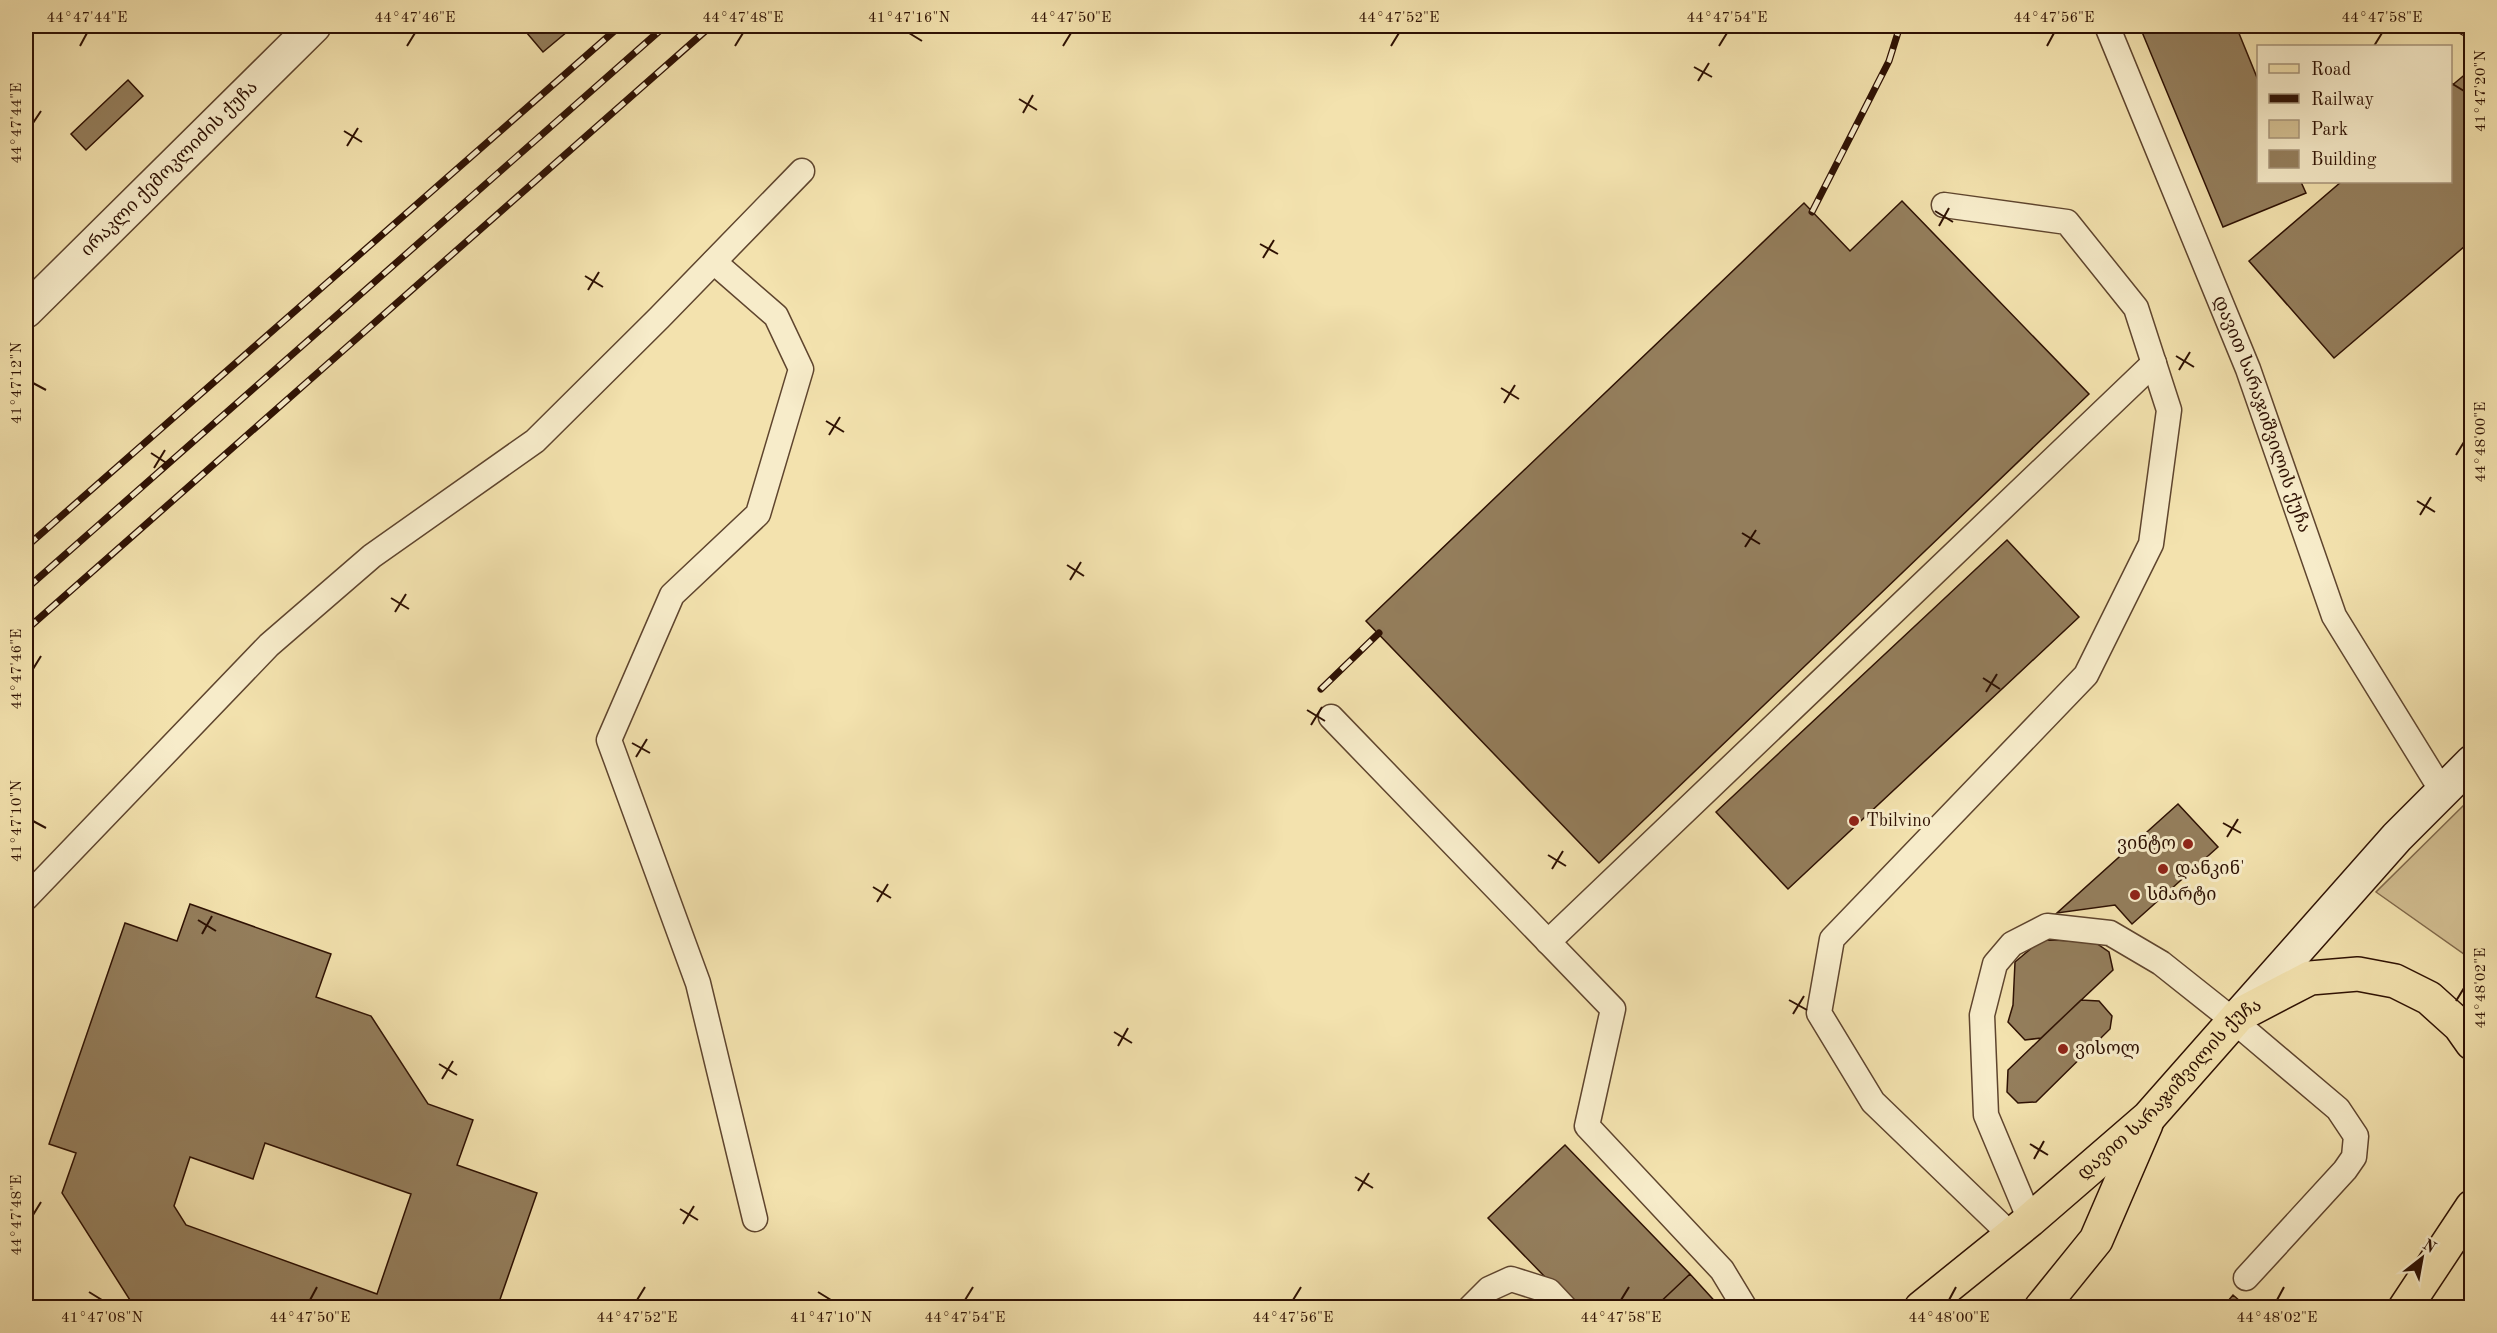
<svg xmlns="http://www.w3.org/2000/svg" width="2497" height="1333" font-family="'Old Standard TT','Noto Serif Georgian',serif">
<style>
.green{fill:#d2be91;stroke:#80684a;stroke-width:1.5}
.building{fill:#947e5c;stroke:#2e1103;stroke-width:1.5;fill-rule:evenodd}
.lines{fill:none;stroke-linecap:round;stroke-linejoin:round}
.service-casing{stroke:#5f452e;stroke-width:27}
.minor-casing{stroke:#5f452e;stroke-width:36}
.secondary-casing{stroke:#2e1103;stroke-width:36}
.primary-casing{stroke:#2e1103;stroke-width:36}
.service{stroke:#f7ecca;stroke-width:24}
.minor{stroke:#f7ecca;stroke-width:33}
.secondary{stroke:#f7ecca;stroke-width:33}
.primary{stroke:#f3e2ae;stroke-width:33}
.rail-casing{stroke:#2e1103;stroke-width:7}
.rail{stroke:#f7ecca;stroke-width:4.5;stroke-dasharray:14;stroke-linecap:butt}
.ticks{fill:none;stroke:#2e1103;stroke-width:2}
.poi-dot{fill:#8f2418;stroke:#f7ecca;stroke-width:2}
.labels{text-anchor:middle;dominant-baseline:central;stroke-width:6;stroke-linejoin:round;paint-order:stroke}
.street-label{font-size:18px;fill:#2e1103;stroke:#f7ecca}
.poi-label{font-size:18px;fill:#2e1103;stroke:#f7ecca;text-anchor:start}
.neatline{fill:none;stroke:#2e1103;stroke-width:2}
.ticks-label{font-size:15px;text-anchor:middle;fill:#2e1103}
</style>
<rect width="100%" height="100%" fill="#f3e2ae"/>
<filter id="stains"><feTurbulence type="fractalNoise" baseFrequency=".00333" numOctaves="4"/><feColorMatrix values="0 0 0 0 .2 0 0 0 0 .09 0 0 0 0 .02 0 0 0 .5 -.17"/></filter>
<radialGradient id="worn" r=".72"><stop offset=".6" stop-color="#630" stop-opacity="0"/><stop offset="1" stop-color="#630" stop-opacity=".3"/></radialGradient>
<path class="green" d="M2471,798V959L2376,892Z"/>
<path class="building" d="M521,26H574L543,52Z
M2157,26H2236L2258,80V182H2301L2306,193L2223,227L2142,32Z
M2468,72L2472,76V240L2334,358L2249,261L2341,182H2450V87Z
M128,80L143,96L86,150L71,134Z
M1902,201L2089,394L1599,863L1366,621L1804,203L1850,251Z
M2007,540L2079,617L1788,889L1716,812Z
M2178,804L2218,847L2132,924L2115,905L2057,913Z
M190,904L331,954L316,997L371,1016L428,1104L473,1120L457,1165L537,1193L497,1308H135L62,1193L76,1153L49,1144L125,923L177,941ZM265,1143L411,1194L377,1294L186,1225L174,1206L190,1157L253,1179Z
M2041,940L2093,941L2109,952L2113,970L2041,1038L2025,1040L2008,1022L2013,1005L2015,962Z
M2081,1000L2099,1001L2112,1016L2110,1029L2036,1102L2018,1103L2007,1092L2008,1070Z
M1565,1145L1690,1274L1654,1308H1575L1488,1218Z
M1690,1274L1721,1308H1654Z
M2233,1295L2248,1308H2222Z"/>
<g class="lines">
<g class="service-casing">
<g id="service">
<path id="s1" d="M2107,26L2248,369L2334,616L2442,791"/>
<path d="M1944,205L2067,222L2136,308L2169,410L2151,544L2086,675L1832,939L1819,1013L1873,1102L2011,1235"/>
<path d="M714,262L776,316L801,369L758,514L672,595L609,740L698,983L755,1219"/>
<path d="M1331,717L1613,1009L1587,1126L1722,1270L1745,1308"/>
<path d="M26,898L269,645L372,556L535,441L659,318L802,171"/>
<path d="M1548,942L2154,363"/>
<path d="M2030,1220L1986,1115L1982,1015L1995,964L2012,944L2047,926L2110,933L2161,963L2234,1021L2338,1109L2356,1136L2354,1157L2345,1170L2246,1278"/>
<path d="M1470,1308L1489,1289L1511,1279L1549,1291L1565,1308"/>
</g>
</g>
<g class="minor-casing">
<g id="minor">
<path id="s2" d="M26,311L314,26"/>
</g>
</g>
<g class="secondary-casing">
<path id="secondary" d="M2242,1012L2397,837L2472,762"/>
</g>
<g class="primary-casing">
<g id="primary">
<path id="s3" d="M1921,1308L2030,1220L2149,1117L2239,1015L2310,978L2358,974L2395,981L2429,998L2460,1026L2472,1043"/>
<path d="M2041,1308L2096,1240L2146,1124"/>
<path d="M2405,1308L2472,1207"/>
</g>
</g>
<use href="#service" class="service"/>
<use href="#minor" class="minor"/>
<use href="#secondary" class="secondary"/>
<use href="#primary" class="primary"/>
<g class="rail-casing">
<path id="rail" d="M2452,26L2472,37
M1812,212L1889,61L1900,26
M26,547L620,26
M26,589L665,26
M26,630L711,26
M1321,689L1379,633"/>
</g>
<use href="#rail" class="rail"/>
</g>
<path class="ticks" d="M909,33L922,41M80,46L87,33M407,46L415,33M735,46L743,33M1063,46L1071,33M1391,46L1399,33M1719,46L1727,33M2047,46L2054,33M2374,46L2382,33M1694,67L1712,77M1698,81L1709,63M2451,83L2464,91M1019,99L1037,110M1023,113L1033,95M33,123L41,111M344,131L362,142M347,146L358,128M1935,211L1953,222M1939,226L1949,208M1260,244L1278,254M1263,258L1274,240M585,276L603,287M588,290L599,272M2176,356L2194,367M2179,370L2190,352M33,383L46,390M1501,388L1519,399M1504,403L1515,385M826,421L844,432M829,435L840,417M151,453L168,464M2456,455L2464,442M154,468L165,450M2417,501L2435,512M2420,515L2431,497M1742,533L1760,544M1745,547L1756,530M1067,565L1084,576M1070,580L1081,562M391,598L409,609M395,612L406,594M33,669L41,656M1983,678L2000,689M1986,692L1997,674M1307,710L1325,721M1311,725L1322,707M632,743L650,753M636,757L647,739M33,821L46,828M2223,823L2241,833M2227,837L2238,819M1548,855L1566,866M1552,869L1563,851M873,887L891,898M877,902L888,884M198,920L216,931M202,934L212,916M1789,1000L1807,1010M2456,1001L2464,988M1793,1014L1804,996M1114,1032L1132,1043M1118,1046L1128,1028M439,1064L457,1075M442,1079L453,1061M2030,1144L2048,1155M2034,1159L2044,1141M1355,1177L1373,1188M1358,1191L1369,1173M680,1209L698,1220M33,1215L41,1202M683,1224L694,1206M89,1292L102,1300M818,1292L831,1300M310,1300L317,1287M637,1300L645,1287M965,1300L973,1287M1293,1300L1301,1287M1621,1300L1629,1287M1949,1300L1956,1287M2277,1300L2284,1287"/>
<g class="poi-dot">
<circle cx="1854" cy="821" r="6"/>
<circle cx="2188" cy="844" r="6"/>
<circle cx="2163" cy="869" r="6"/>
<circle cx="2135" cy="895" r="6"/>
<circle cx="2063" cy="1049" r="6"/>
</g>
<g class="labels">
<g class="street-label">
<text stroke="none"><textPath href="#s2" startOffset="202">ირაკლი ქემოკლიძის ქუჩა</textPath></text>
<text stroke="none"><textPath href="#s1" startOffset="418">დავით სარაჯიშვილის ქუჩა</textPath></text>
<text stroke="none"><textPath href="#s3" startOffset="332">დავით სარაჯიშვილის ქუჩა</textPath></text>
</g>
<g class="poi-label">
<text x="1866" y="821">Tbilvino</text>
<text x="2176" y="844" text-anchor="end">ვინტო</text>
<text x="2175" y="869">დანკინ'</text>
<text x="2147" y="895">სმარტი</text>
<text x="2075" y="1049">ვისოლ</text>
</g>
</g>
<rect width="2497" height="1333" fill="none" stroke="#f3e2ae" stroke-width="66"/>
<rect x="2257" y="45" width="195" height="138" fill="#f7ecca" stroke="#a7947a" stroke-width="1.5"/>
<rect x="2269" y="64" width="30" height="9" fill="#f3e2ae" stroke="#a7947a" stroke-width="1.5"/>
<text x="2311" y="75" font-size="18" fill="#2e1103">Road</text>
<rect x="2269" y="94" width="30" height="9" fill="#2e1103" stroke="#a7947a" stroke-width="1.5"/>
<text x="2311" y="105" font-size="18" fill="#2e1103">Railway</text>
<rect x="2269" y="120" width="30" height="18" fill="#d2be91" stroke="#a7947a" stroke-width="1.5"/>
<text x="2311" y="135" font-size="18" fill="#2e1103">Park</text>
<rect x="2269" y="150" width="30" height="18" fill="#947e5c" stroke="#a7947a" stroke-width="1.5"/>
<text x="2311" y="165" font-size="18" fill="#2e1103">Building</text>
<g transform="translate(2422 1258) rotate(31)" stroke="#f7ecca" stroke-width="4.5" paint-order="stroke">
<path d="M0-4.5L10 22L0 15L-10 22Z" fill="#2e1103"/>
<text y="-9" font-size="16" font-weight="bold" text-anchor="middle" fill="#2e1103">N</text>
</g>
<rect x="33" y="33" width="2431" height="1267" class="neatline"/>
<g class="ticks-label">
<text x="87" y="22">44°47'44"E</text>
<text x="415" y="22">44°47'46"E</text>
<text x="743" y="22">44°47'48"E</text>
<text x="909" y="22">41°47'16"N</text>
<text x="1071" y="22">44°47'50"E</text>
<text x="1399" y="22">44°47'52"E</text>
<text x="1727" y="22">44°47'54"E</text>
<text x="2054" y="22">44°47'56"E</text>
<text x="2382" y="22">44°47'58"E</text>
<text transform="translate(2480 91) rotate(-90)" y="5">41°47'20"N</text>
<text transform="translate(16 123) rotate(-90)" y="5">44°47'44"E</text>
<text transform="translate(16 383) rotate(-90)" y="5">41°47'12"N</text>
<text transform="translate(2480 442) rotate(-90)" y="5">44°48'00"E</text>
<text transform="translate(16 669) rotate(-90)" y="5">44°47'46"E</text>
<text transform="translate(16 821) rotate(-90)" y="5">41°47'10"N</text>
<text transform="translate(2480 988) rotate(-90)" y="5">44°48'02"E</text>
<text transform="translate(16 1215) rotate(-90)" y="5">44°47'48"E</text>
<text x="102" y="1322">41°47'08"N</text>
<text x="310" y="1322">44°47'50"E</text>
<text x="637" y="1322">44°47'52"E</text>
<text x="831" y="1322">41°47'10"N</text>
<text x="965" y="1322">44°47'54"E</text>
<text x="1293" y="1322">44°47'56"E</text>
<text x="1621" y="1322">44°47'58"E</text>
<text x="1949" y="1322">44°48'00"E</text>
<text x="2277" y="1322">44°48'02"E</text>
</g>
<rect width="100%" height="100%" filter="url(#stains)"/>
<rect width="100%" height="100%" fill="url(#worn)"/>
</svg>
